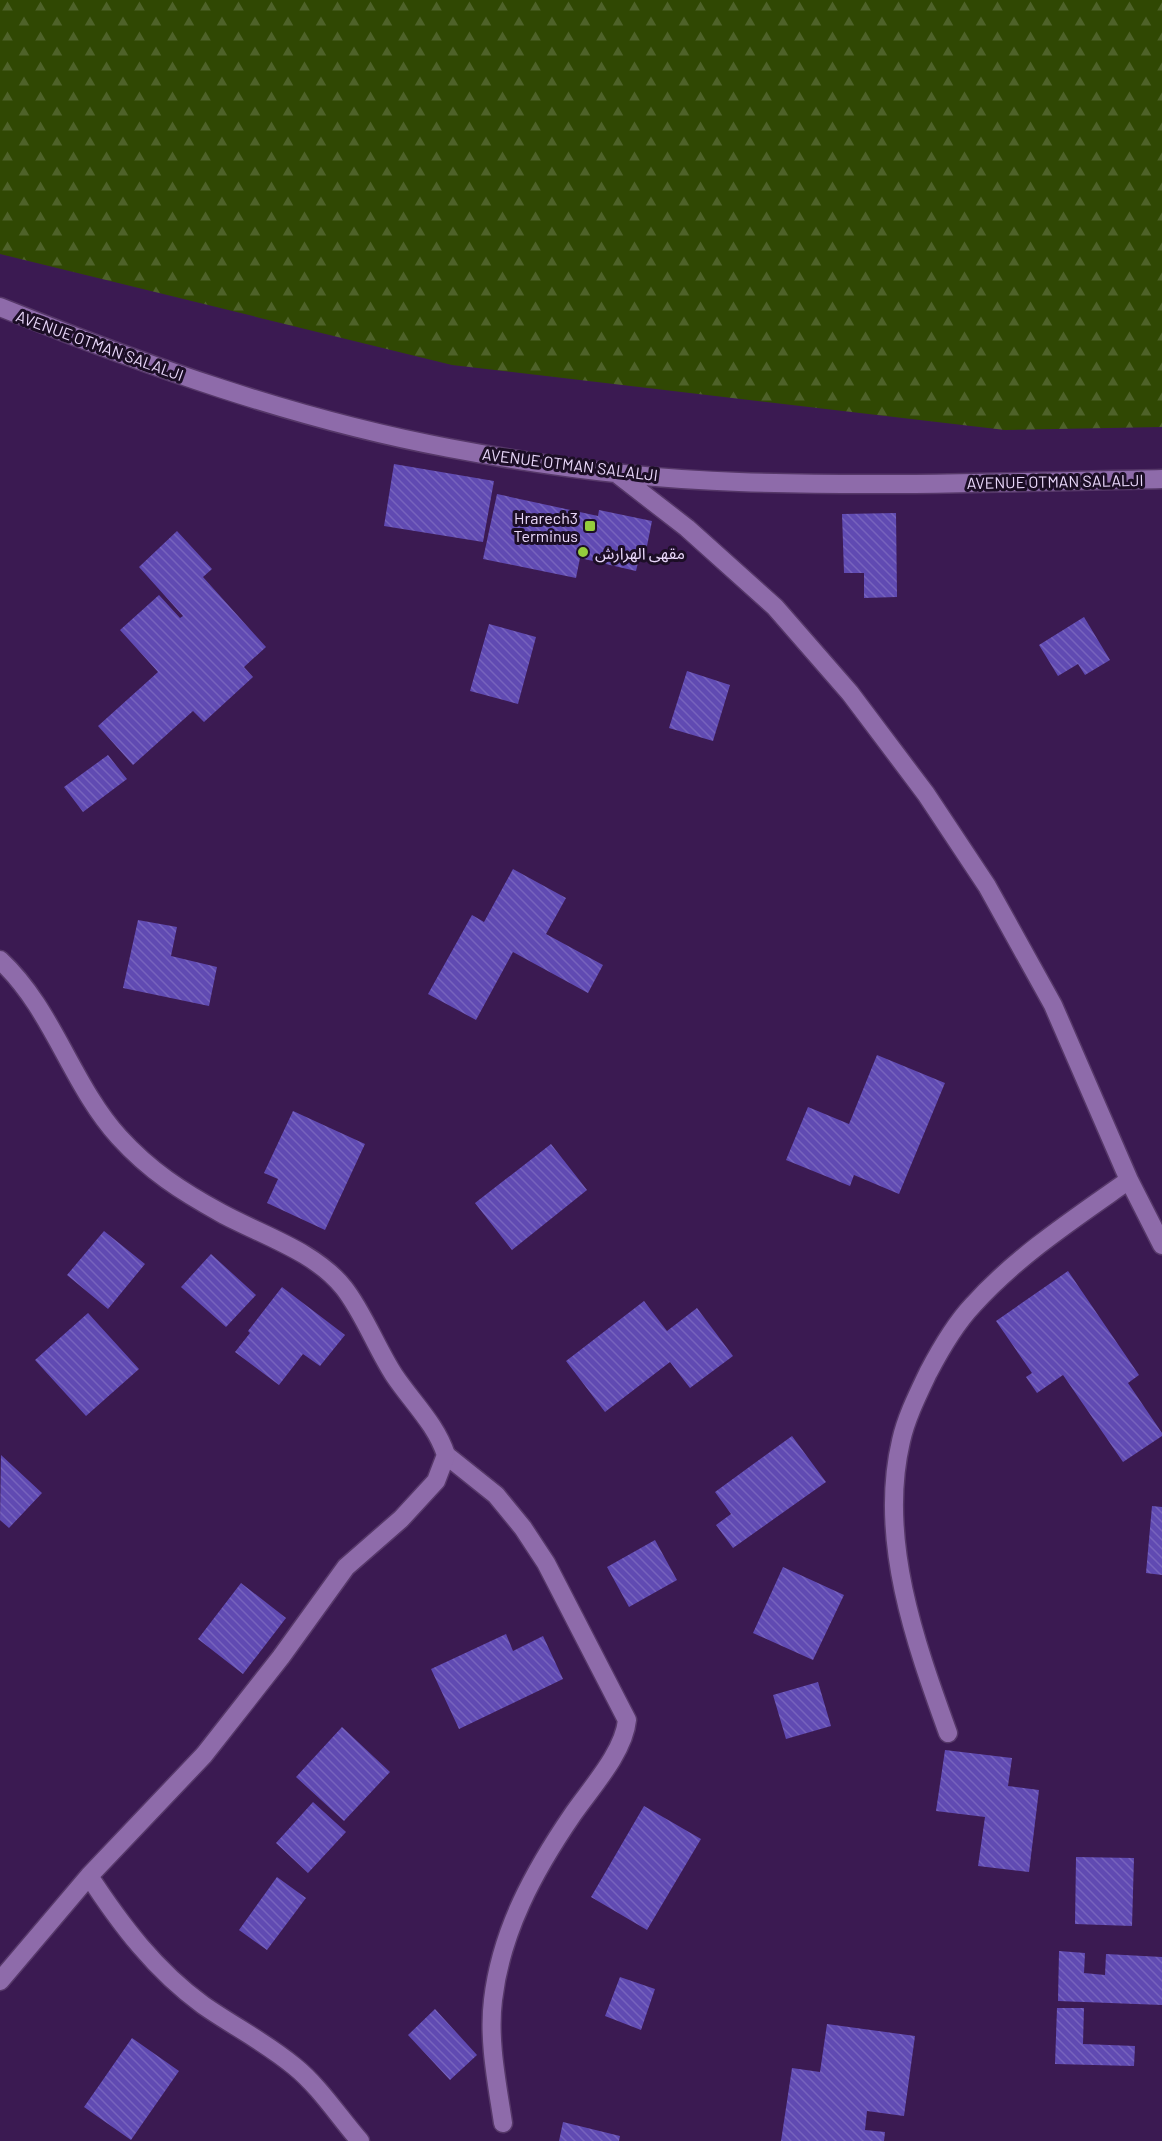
<svg xmlns="http://www.w3.org/2000/svg" width="1162" height="2141" font-family="Barlow,'Noto Sans Arabic',sans-serif">
<style>
.forest{fill:url(#forest-firs)}
.building{fill:url(#building-back-hatch)}
.lines{fill:none;stroke-linecap:round;stroke-linejoin:round}
.service-casing{stroke:#563869;stroke-width:21}
.minor-casing{stroke:#563869;stroke-width:21}
.service{stroke:#8e6baa;stroke-width:18}
.minor{stroke:#8e6baa;stroke-width:18}
.poi-dot{fill:#94cc3c;stroke:#1c0e26;stroke-width:2}
.labels{text-anchor:middle;dominant-baseline:central;stroke-width:6;stroke-linejoin:round;paint-order:stroke}
.street-label{font-size:16px;fill:#ead8fb;stroke:#1c0e26}
.poi-label{font-size:16px;fill:#ead8fb;stroke:#1c0e26;text-anchor:end}
</style>
<defs>
<pattern id="forest-firs" width="22" height="20" patternUnits="userSpaceOnUse" patternTransform="scale(1.5)"><rect width="22" height="20" fill="#304803"/><path d="M5 1l3.5 6h-7zM16 11l3.5 6h-7z" fill="#4e6229"/></pattern>
<pattern id="building-back-hatch" width="6" height="6" patternUnits="userSpaceOnUse" patternTransform="scale(1.5)"><rect width="6" height="6" fill="#604ab2"/><path d="M-1 5l2 2M0 0l6 6M5-1l2 2" fill="none" stroke="#7763bd"/></pattern>
</defs>
<rect width="100%" height="100%" fill="#3b1a52"/>
<path class="forest" d="M0,0H1162V427L1005,430L452,365L0,254Z"/>
<path class="building" d="M394,464L494,481L483,542L384,526Z
M497,494L598,516L599,510L652,521L646,551L641,550L636,571L580,558L576,578L483,559Z
M896,513L897,597L864,598V573H844L842,514Z
M177,531L212,569L203,577L266,647L244,667L253,677L204,722L193,711L133,765L98,726L158,672L120,630L159,595L180,618L183,616L139,567Z
M1084,617L1110,660L1085,675L1078,664L1058,676L1039,645Z
M489,624L536,637L518,704L470,691Z
M687,671L730,685L713,741L669,728Z
M108,755L127,779L83,812L64,787Z
M513,869L566,898L546,934L603,965L588,993L513,952L476,1020L428,994L472,915L484,922Z
M138,920L177,927L171,956L217,967L209,1006L123,988Z
M877,1055L945,1083L899,1194L854,1175L850,1186L786,1160L808,1107L849,1124Z
M293,1111L365,1144L325,1230L267,1203L278,1179L264,1173Z
M551,1144L587,1190L512,1250L475,1203Z
M104,1231L145,1264L108,1309L67,1275Z
M211,1254L256,1295L226,1327L181,1287Z
M1068,1271L1139,1375L1128,1383L1162,1433V1436L1123,1462L1063,1375L1037,1393L1026,1377L1032,1373L996,1321Z
M282,1287L345,1335L320,1366L303,1354L279,1385L235,1352L250,1333L248,1331Z
M644,1301L667,1331L697,1308L733,1356L690,1388L670,1362L605,1412L566,1361Z
M88,1313L139,1369L86,1416L35,1360Z
M792,1436L826,1482L733,1548L716,1525L731,1514L715,1492Z
M1,1455L42,1493L9,1528L0,1520Z
M1152,1506L1162,1507V1575L1146,1573Z
M655,1540L677,1580L629,1607L607,1567Z
M783,1567L844,1595L813,1660L753,1633Z
M241,1583L286,1618L243,1674L198,1639Z
M506,1634L513,1651L543,1636L563,1679L459,1729L431,1669Z
M818,1682L831,1726L786,1739L773,1695Z
M342,1727L390,1772L344,1821L296,1777Z
M945,1750L1012,1758L1008,1786L1039,1790L1029,1872L978,1866L985,1817L936,1811Z
M313,1802L346,1832L308,1873L276,1843Z
M644,1806L701,1839L647,1930L591,1897Z
M1076,1857L1134,1858L1132,1926L1075,1924Z
M277,1877L306,1898L267,1950L239,1930Z
M1059,1951L1085,1953L1084,1973L1105,1975L1106,1954L1162,1957V2005L1058,2001Z
M620,1977L655,1989L641,2030L605,2016Z
M1057,2008H1084L1083,2044L1135,2046L1134,2066L1055,2064Z
M435,2009L477,2055L450,2080L408,2035Z
M827,2024L915,2036L904,2116L867,2111L865,2130L885,2132L884,2141H781L792,2068L820,2072Z
M132,2038L179,2071L131,2140L84,2107Z
M563,2122L620,2136L619,2141H559Z"/>
<g class="lines">
<g class="service-casing">
<path id="service" d="M446,1455L496,1495L523,1528L546,1563L627,1720C624,1752 591,1788 573,1814C534,1871 501,1931 493,2000C488,2040 497,2083 503,2123"/>
</g>
<g class="minor-casing">
<path id="minor" d="M0,307C145,365 294,419 449,448C544,466 642,479 739,482C880,487 1021,482 1162,479
M616,473L687,528L775,607L850,693L926,794L987,886L1053,1005L1129,1180L1162,1245
M0,960C53,1009 71,1084 119,1137C150,1171 181,1191 221,1213C261,1235 315,1251 344,1288C363,1312 377,1349 394,1375C412,1402 436,1424 446,1455L436,1481L401,1519L346,1567L281,1657L204,1755L89,1876C121,1925 155,1970 203,2005C233,2026 265,2042 294,2066C319,2086 339,2117 360,2141
M948,1733C915,1642 878,1539 901,1441C906,1418 918,1394 928,1373C940,1350 955,1324 973,1305C1017,1256 1075,1218 1129,1180
M0,1981L89,1876"/>
</g>
<use href="#service" class="service"/>
<use href="#minor" class="minor"/>
</g>
<g class="poi-dot">
<rect x="584" y="520" width="12" height="12" rx="3"/>
<circle cx="583" cy="552" r="6"/>
</g>
<g class="labels">
<g class="street-label">
<text transform="translate(100 345) rotate(20)">AVENUE OTMAN SALALJI</text>
<text transform="translate(570 464) rotate(7)">AVENUE OTMAN SALALJI</text>
<text transform="translate(1055 481) rotate(-1)">AVENUE OTMAN SALALJI</text>
</g>
<g class="poi-label">
<text x="578" y="517">Hrarech3<tspan x="578" dy="18">Terminus</tspan></text>
<text x="595" y="552" text-anchor="start">مقهى الهرارش</text>
</g>
</g>
</svg>
